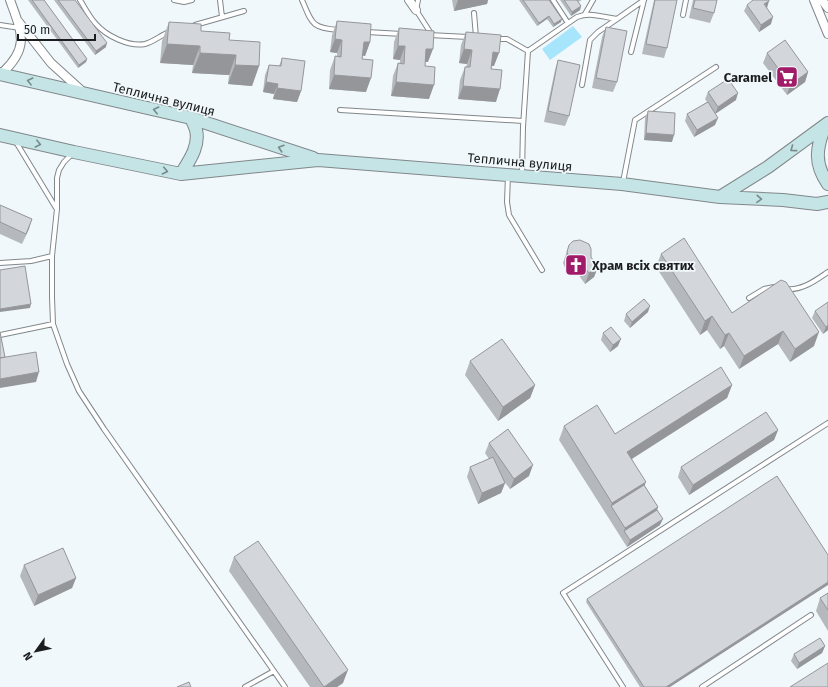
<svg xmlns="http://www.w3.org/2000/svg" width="828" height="687" font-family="'Fira Sans',sans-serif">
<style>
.green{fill:#a7e5fc}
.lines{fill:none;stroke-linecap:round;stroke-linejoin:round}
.service-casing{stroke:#81878a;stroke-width:6}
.minor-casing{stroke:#81878a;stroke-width:10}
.secondary-casing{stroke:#81878a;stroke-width:14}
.service{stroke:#fff;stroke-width:4}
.minor{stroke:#fff;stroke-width:8}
.secondary{stroke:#c4e4e5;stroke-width:12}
.wall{fill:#b5b9bd}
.shaded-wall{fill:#94969a}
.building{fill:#d3d7dc;stroke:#94969a}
.oneway{stroke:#788a8b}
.labels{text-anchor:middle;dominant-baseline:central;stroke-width:3.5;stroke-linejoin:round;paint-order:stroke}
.poi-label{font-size:13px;font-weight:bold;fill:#1b1d1e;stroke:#f1f8fb;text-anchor:end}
.street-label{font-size:13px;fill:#1b1d1e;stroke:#f1f8fb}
</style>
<rect width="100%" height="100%" fill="#f1f8fb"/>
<path class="green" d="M573,26L582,37L550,60L542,49Z"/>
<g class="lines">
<g class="service-casing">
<path id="service" d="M80,0C85,8 89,16 95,23C106,36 129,47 145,44C153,42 160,36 167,33
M174,0L184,2L192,0
M220,0L222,17
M302,0C312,23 311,28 338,30
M418,0L416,10L432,35
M553,0L568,23
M474,13L476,37
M585,14L593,0
M683,15L686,0
M0,25L20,28
M195,25L244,11
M367,32L402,34
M429,35L468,37
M497,39H507L528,51L577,17C591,12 603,17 617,19L644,0
M631,52L644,0
M582,85L590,40L598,32L617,19
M340,110L523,121
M16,142L56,208
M522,174L523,127L528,51
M508,175L507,202L509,215L542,270
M623,182L635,120L716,67
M52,256V297L53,324L67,364L79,391L104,429L285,687
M0,263L31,261L52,256L57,209V178L59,170L64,162L72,154
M786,289C802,291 816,280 828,272
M749,298L764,289L774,287
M0,335L53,324
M245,687L274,671
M623,687L563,593L828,423
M702,687L811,615"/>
</g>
<g class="minor-casing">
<path id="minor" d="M409,0L416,10
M814,0L828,34
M822,0L828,8
M18,21L51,63L83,92
M1,74C30,48 22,33 10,0"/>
</g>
<g class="secondary-casing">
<path id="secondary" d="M0,74L191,118L313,158
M825,126C816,148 814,164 828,184
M0,135L74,152L181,174L318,160L622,184L720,197L783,200L817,204L828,202
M181,174C189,161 200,146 196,130C195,126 193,122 191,118
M720,197L768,167L828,123"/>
</g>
<use href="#service" class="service"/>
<use href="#minor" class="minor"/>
<use href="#secondary" class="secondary"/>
</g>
<path class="wall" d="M28,0H44L87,59L86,62L78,68Z
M54,0H75L106,47L95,55Z
M452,0H488L487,4L454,11Z
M519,0H549L561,22L553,27L547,19L537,26Z
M560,0H582L578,2L581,6L580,10L571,16Z
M654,0H677L667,48L664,58L642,54Z
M693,0H717L714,13L710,23L689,18Z
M747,5L767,7L771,24L759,32L744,11Z
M337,21L370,42L365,56L363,55L362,59L366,92L329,89L330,70L335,56H337V53L330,52L332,35Z
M169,22L201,31L229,40L259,66L252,86L228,84L229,75L192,73L193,65L160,63L162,41Z
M606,27L617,82L613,92L592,88L602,37Z
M399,28L428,62H425V66L429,99L391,96L393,76L398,63H400V60L393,59L394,42Z
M466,32L494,66H492L491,69L496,102L458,99L460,80L465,67H466L467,64L459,63L461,45Z
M767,53L808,72L805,82L787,95L763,63Z
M282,58L301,91L297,102L273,99L274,94L263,92L265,75L269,65L279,66Z
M558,60L569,116L565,126L544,122L555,70Z
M708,92L736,100L715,114V125L694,137L685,121L687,114L707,102L705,99Z
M648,111L672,142L644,140L645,118Z
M0,205L32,219L22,244L0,234Z
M569,245L591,257L598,267L594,277L585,284L578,274H572L566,270L563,263Z
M661,254L732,313L781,280L814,346L790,362L778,344L739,369L724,346L720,349L707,330L700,335L656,267Z
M815,311L828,330L823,334L812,318Z
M648,312L630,328L624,321L626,314Z
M603,333L618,346L610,352L601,340Z
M470,361L535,385L530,398L498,421L465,375Z
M732,385L727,398L632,459L644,485L658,507L657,510L660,525L627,547L559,440L564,426L615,434Z
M778,430L774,440L689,495L678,477L681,467Z
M489,443L529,476L510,489L503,480L505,483L501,493L478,504L467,477L470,467L489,459L485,453Z
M234,557L343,683L337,687H310L229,571Z
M24,565L76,578L72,588L34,606L20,576Z
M828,593V631L816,611L820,598Z
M587,599L670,687H640L586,602Z
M825,646L822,653L797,669L791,661L794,654Z"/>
<path class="shaded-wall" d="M458,0H488L487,4L454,11Z
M769,1L767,8L764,4Z
M581,6L580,10L571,16L572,12Z
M549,16L547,19L537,26L539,23Z
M773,17L771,24L759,32L761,25Z
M562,19L561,22L553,27L554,24Z
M335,39L342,40L337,53L330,52Z
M364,42H370L365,56L359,55Z
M107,43L106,47L95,55L96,51Z
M167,44L200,46L193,65L160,63Z
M398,46H405L400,60L393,59Z
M426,49H433L428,62H421Z
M464,49L472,50L467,64L459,63Z
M493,52L499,53L494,66H488Z
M200,53L236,55L229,75L192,73Z
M87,59L86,62L78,68L79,65Z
M235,65L259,66L252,86L228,84Z
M808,72L805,82L787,95L790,85Z
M334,75L371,78L366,92L329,89Z
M266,82L278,84L274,94L263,92Z
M396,82L434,85L429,99L391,96Z
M463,86L500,89L496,102L458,99Z
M277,88L301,91L297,102L273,99Z
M738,93L736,100L715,114L718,107Z
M718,118L715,125L694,137L697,130Z
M646,133L674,135L672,142L644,140Z
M32,219L29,229L22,244Z
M576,264H582L578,274H572Z
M598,267L594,277L585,284L589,273Z
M31,304L30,308L0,312V309Z
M650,306L648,312L630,328L632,322Z
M712,316L707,330L700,335L705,321Z
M828,325V330L823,334L826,327Z
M783,331L778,344L739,369L744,356Z
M819,332L814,346L790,362L795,349Z
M729,333L724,346L720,349L725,335Z
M621,339L618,346L610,352L613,345Z
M39,372L36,382L0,388V379Z
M535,385L530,398L498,421L503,407Z
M732,385L727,398L622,465L627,452Z
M778,430L774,440L689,495L693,485Z
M533,465L529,476L510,489L514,479Z
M646,482L641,495L611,506L612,503Z
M505,483L501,493L478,504L482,493Z
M658,507L655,517L624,531L625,528Z
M663,519L660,525L627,547L630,540Z
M76,578L72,588L34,606L38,595Z
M828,582V585L670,687H666Z
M825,646L822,653L797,669L799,663Z
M348,670L343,683L337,687H323Z"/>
<path class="building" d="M32,0H44L87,59L79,65Z
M58,0H75L107,43L96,51Z
M523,0H549L562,19L554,24L549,16L539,23Z
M564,0H578H577L581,6L572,12Z
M655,0H677L667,48L646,44Z
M695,0H717L714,13L693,8Z
M753,0H769V1L764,4L773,17L761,25L747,5Z
M337,21L371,24L370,42H364L362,59L373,60L371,78L334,75L335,56L341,57L342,40L335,39Z
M169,22L201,24V31L230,33L229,40L260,42L259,66L235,65L236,55L200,53V46L167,44Z
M606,27L627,31L617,82L596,78Z
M399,28L434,31L433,49H426L425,66L435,67L434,85L396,82L398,63L404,64L405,46H398Z
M466,32L501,35L499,53L493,52L491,69L502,70L500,89L463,86L465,67H470L472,50L464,49Z
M785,40L808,72L790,85L767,53Z
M282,58L305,61L301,91L277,88L278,84L266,82L269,65L281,66Z
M558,60L580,65L569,116L548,111Z
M728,79L738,93L718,107L708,92Z
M708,102L718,118L697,130L687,114Z
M648,111L675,113L674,135L646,133Z
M0,205L32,219L26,234L0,222Z
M684,238L732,313L781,280L786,282L819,332L795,349L783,331L744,356L729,333L725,335L712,316L705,321L661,254Z
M580,240L589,244L591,249V257L598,267L589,273L582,264H576L570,260L567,252L569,245L573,241Z
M25,266L31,304L0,309V270Z
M644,299L650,306L632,322L626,314Z
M828,302V325L826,327L815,311Z
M611,327L621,339L613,345L603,333Z
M0,332L5,357L0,358Z
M502,339L535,385L503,407L470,361Z
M36,352L39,372L0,379V358Z
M721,367L732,385L627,452L646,482L612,503L564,426L597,405L615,434Z
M766,412L778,430L693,485L681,467Z
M508,429L533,465L514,479L489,443Z
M493,457L505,483L482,493L470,467Z
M777,476L828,555V582L666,687H644L587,599Z
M644,485L658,507L625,528L611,506Z
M657,510L663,519L630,540L624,531Z
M258,541L348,670L324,687L234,557Z
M63,548L76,578L38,595L24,565Z
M828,593V610L820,598Z
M820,638L825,646L799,663L794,654Z
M828,663V687H790Z
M189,682L191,687H177Z"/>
<defs><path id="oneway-chevron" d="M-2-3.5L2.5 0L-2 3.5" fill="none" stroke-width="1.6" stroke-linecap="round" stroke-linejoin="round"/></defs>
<g class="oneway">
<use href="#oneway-chevron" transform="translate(30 81) rotate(-166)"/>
<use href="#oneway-chevron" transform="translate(156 110) rotate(-167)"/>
<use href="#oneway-chevron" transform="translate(38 144) rotate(13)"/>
<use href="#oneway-chevron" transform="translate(281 148) rotate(-162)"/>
<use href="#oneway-chevron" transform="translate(793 149) rotate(144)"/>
<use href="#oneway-chevron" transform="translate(165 171) rotate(12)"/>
<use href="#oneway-chevron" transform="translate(759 199) rotate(3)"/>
</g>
<defs>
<g id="supermarket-square" transform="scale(1.15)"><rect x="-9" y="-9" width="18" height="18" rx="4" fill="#a11b68" stroke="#f1f8fb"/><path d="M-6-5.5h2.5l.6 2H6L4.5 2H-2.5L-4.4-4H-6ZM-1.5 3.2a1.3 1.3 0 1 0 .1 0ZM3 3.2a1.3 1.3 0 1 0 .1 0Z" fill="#fff"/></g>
<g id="church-square" transform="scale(1.15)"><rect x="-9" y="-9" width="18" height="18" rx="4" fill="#a11b68" stroke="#f1f8fb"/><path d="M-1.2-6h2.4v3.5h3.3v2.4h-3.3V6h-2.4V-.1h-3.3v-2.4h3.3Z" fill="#fff"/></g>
</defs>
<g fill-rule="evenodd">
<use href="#supermarket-square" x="787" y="77"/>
<use href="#church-square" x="576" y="265"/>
</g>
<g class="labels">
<g class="poi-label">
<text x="772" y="77">Caramel</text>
<text x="592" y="265" text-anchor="start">Храм всіх святих</text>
</g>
<g class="street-label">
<text transform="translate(164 99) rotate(14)">Теплична вулиця</text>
<text transform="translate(520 162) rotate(5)">Теплична вулиця</text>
</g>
</g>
<g transform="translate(36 651) rotate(237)" stroke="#f1f8fb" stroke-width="3" paint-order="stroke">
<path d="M0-3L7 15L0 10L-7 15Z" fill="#1b1d1e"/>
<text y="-6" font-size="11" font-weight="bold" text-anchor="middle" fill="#1b1d1e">N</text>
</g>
<path d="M18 34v6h77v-6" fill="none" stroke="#1b1d1e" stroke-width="2"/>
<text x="24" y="34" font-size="12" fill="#1b1d1e" stroke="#f1f8fb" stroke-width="3" paint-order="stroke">50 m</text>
</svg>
